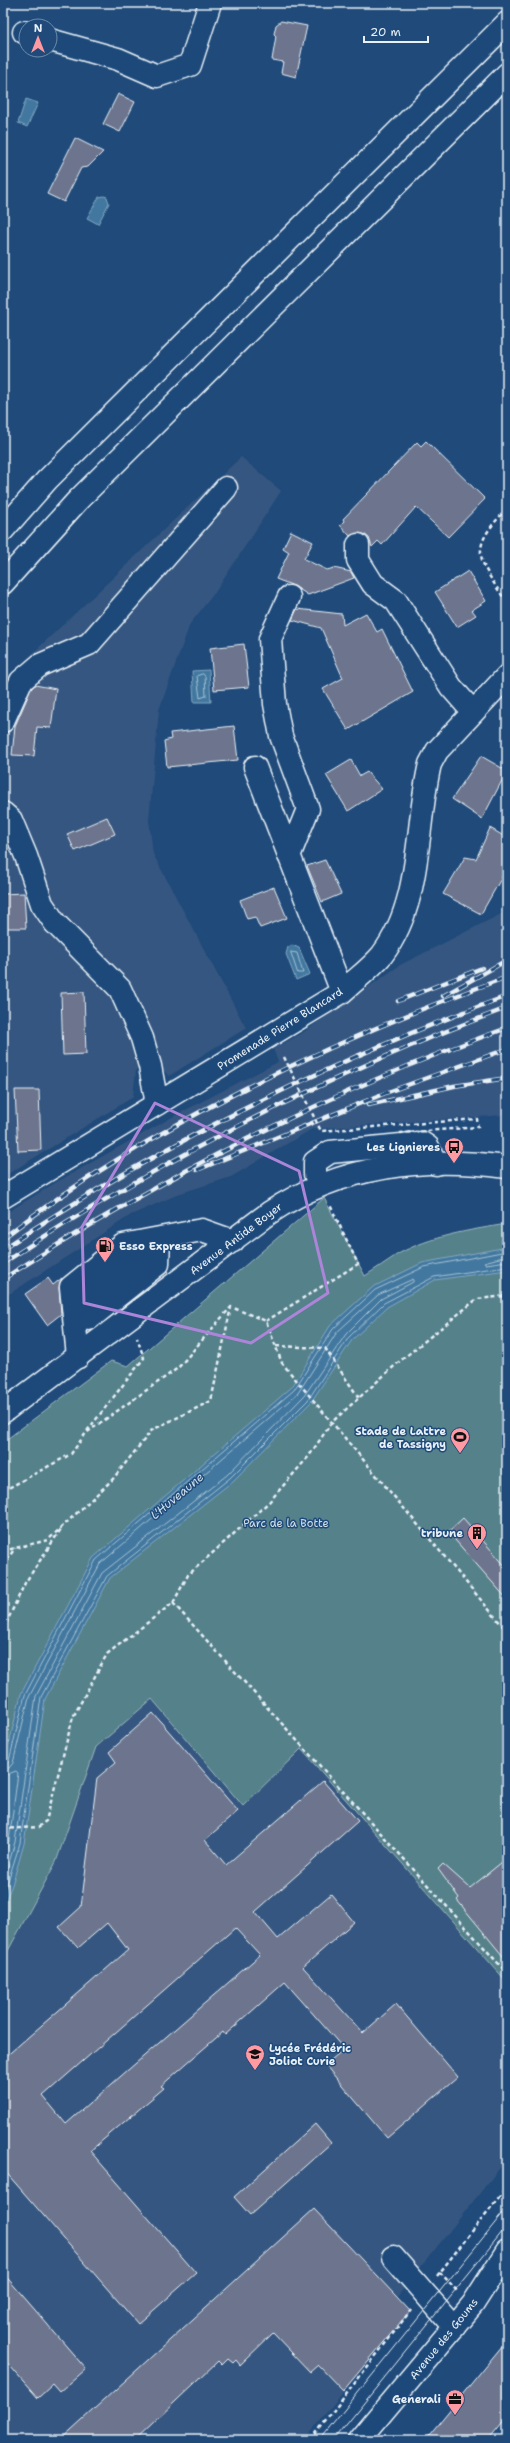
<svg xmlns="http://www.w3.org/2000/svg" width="510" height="2443" font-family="'Shantell Sans',sans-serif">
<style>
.built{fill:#365780}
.green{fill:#55818a;stroke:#9eb9c1}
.water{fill:#42789f;stroke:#84a8c3}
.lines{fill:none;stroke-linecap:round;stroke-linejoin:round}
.shore{stroke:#a6c1d4;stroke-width:1}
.building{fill:#6d758e;stroke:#e8f1f8;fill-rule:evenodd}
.minor-casing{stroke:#e8f1f8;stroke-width:25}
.major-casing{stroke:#e8f1f8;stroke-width:25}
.highway-casing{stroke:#e8f1f8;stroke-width:25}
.path{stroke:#e8f1f8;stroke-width:2.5;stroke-dasharray:4 3;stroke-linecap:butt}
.minor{stroke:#1f4a7a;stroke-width:22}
.major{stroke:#1f4a7a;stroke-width:22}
.highway{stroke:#1f4a7a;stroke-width:22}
.tram{stroke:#e8f1f8;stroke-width:1}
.rail-casing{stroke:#e8f1f8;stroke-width:4.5}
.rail{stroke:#1f4a7a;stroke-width:3;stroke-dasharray:9;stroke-linecap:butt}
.path-bridge{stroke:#e8f1f8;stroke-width:2.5;stroke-dasharray:4 3;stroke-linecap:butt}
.marked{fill:none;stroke:#ac85d9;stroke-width:3;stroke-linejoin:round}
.labels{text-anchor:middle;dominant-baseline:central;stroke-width:3;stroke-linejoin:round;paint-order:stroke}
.street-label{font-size:11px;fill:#e8f1f8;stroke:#1f4a7a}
.poi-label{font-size:11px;font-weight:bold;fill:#e8f1f8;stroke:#1f4a7a;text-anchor:end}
.park-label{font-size:11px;fill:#d2e0e8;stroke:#1f4a7a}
.water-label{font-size:12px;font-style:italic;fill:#cfdfeb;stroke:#1f4a7a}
</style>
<rect width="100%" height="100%" fill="#1f4a7a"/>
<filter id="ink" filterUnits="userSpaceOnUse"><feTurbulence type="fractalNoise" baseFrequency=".025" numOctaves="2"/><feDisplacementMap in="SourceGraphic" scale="8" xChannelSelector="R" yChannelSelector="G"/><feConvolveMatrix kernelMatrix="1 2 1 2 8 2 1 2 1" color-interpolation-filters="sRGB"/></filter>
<g filter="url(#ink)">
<path class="built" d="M241,457L281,491L216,591L190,624L159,710L149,820L153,854L246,1028L169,1076L157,1065L136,1069L133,1097L3,1177V687L17,668Z
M507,911V1138L502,1137L504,1115L312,1129L231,1177L181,1193L131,1215L3,1298V1215L55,1183L176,1115L278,1062L273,1049L301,1034L400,965Z
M152,1699L243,1806L301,1748L507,1982V2159L397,2297L410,2311L304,2440H3V1960L56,1862L96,1747Z"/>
<path class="green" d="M324,1198L365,1276C376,1269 387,1261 398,1254C431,1236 470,1230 507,1224V1982L301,1749L243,1806L152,1699L96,1747L56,1862L3,1960V1442L111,1361L128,1366Z"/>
<path class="water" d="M26,99L38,103L27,127L18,123Z
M104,196L107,197L109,203L98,224L87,218L99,197Z
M209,670L211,702H194L192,671Z
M292,945L299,948L310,974L296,980L286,954L288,947Z
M507,1247V1270L435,1280L387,1307L352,1340L311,1402L233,1481L110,1578L45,1699L24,1844L12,1885L3,1907L5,1760L21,1694L93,1558L292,1387L330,1326L373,1287L422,1263Z"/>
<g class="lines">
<path class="shore" d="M203,674L205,676L206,696L200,698L197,676Z
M291,952L297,953L303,973H298Z
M507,1256L484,1262L486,1264L507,1261
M3,1765L9,1761L25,1695L96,1560L294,1390L333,1329L375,1290L424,1267L507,1251
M3,1770L9,1768L13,1763L29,1697L100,1564L298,1393L337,1332L378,1295L413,1279V1282L381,1299L346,1334L304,1396L227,1475L102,1573L36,1696L15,1842L3,1884
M3,1776L16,1771L18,1773L9,1841L3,1863
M3,1897L20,1843L41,1697L107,1576L230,1478L308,1400L349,1337L384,1303L434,1277L507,1266"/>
</g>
<path class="building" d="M281,21L307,26L296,77L281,73L283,62L272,60L276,36L274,34L276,25Z
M118,94L135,102L120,132L103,124Z
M75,138L103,152L88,167L81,168L64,202L47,194Z
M426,441L485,499L448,537L416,507L382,545L378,541L372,547L369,538L364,534L358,533L350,536L340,525L344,521L343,519L417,442L421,446Z
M291,531L313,542L304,559L327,570L334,568L351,572L354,578L308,595L294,586L276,579L289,552L283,548Z
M468,571L486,601L472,610L476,615L457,627L435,592Z
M297,609L342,614L343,625L366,613L377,632L382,629L413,692L348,730L323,689L343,678L321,628L292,620Z
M244,644L249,687L214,690L210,648Z
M35,685L56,689L51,728L37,727L34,756L12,755L15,726L31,689Z
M234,726L238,760L167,767L164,741L171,739L170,733Z
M481,756L507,771L482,819L452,799Z
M351,760L360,776L367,772L382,789L348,811L326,775Z
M107,817L115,834L75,851L67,834Z
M490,828L507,838V868L481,914L443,894L465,857L476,859Z
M325,860L341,894L322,902L307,866Z
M274,887L287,918L260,928L255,917L247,919L240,900Z
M24,893L26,928H3V894Z
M84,992L86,1054L63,1055L61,993Z
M15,1090H39L41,1150L18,1151Z
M48,1278L53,1285L62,1278L59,1288L61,1314L47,1325L25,1294Z
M463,1518L507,1568V1599L448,1532Z
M153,1713L238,1811L205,1840L226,1865L323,1781L358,1821L255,1912L278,1939L331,1894L354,1922L303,1967L363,2033L396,2004L458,2077L387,2138L325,2065L344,2049L285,1982L225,2035L223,2032L187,2063L161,2086L164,2088L90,2151L196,2273L138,2324L3,2169V2059L128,1950L107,1923L78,1948L59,1927L81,1907L97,1778L116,1762L109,1752ZM235,1928L260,1955L66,2124L43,2096Z
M507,1858V1961L457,1900L459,1898L438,1869L443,1864L470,1888Z
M315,2124L331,2143L250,2215L234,2197Z
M314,2209L410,2311L343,2391L318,2365L310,2372L273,2333L240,2365L236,2360L233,2363L228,2359L222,2365L218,2361L135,2440H60Z
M3,2273L86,2369L60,2392L53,2384L38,2398L3,2358Z
M507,2340V2417L488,2440H425Z"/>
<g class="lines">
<g class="minor-casing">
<path id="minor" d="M24,32L26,33
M50,40L118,59L157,76L190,65L210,3
M358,545V560L373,584L396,601L451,687L472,711
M3,721L21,681L40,665L89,644L226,488
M255,767L342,992
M3,813L11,820L26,856L42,904L55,923L120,989L142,1038L150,1066L157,1104
M289,856L308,809L281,736L275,704L270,639L289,597
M320,1184L315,1174V1162L330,1152L422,1143L428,1147L436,1164
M3,1197L342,992C355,980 371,968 382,955C423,901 415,826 430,764L437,751L507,676
M159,1240L158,1264L89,1319L75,1308Z
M78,1357L71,1287L123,1245L202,1230L233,1241
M393,2257L454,2327"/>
</g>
<g class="major-casing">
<path id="major" d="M3,1412L269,1213C341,1165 422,1156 507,1167
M359,2440L473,2304L507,2251"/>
</g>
<g class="highway-casing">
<path id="highway" d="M3,530L47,480L507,23
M3,583L78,500L507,74"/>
</g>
<path class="path" d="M507,509C466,550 479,560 507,603
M266,1321L358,1264L330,1205
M276,1346L325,1348L359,1398
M87,1431L144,1358L137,1338
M3,1491L71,1454L86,1433L178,1368L230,1308
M3,1551L48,1540L112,1480L152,1430L211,1401L231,1307L266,1321L282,1363L507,1631
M3,1566L15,1548
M173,1603L507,1973
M3,1630L25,1583L61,1529
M3,1829L38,1827L46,1821L73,1717L107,1654L173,1603L188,1575L269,1502L309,1456L332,1422L400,1361L477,1299L507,1296
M440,2272L457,2291
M437,2276L507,2187
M311,2440L411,2310"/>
<use href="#minor" class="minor"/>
<use href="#major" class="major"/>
<use href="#highway" class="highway"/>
<path class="tram" d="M320,2440L507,2208
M334,2440L507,2226"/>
<g class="rail-casing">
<path id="rail" d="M443,996L507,960
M398,1001L482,968
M368,1105L454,1086L507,1078
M197,1170L388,1092L507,1049
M3,1238C154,1123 330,1041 507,977
M3,1249C159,1145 331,1060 507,996
M3,1263C161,1160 330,1073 507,1008
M3,1279C165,1175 325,1093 507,1028"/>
</g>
<use href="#rail" class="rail"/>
<path class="path-bridge" d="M284,1057L321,1131L477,1119L478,1127L400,1133"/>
</g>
</g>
<path class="marked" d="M155,1103L299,1171L328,1293L251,1343L84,1303L82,1227Z"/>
<defs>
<g id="bus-pin" transform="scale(1)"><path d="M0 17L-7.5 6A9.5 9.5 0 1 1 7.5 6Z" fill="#ff9aa2" stroke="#1f4a7a"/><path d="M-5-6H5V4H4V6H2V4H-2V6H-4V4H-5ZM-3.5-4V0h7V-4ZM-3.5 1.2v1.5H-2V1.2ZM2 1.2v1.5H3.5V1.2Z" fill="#111"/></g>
<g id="fuel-pin" transform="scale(1)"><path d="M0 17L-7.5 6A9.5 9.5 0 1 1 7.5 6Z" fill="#ff9aa2" stroke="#1f4a7a"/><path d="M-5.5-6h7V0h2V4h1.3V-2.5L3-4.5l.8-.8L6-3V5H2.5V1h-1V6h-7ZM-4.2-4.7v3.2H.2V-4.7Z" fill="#111"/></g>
<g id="stadium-pin" transform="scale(1)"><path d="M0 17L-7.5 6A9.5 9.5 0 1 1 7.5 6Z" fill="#ff9aa2" stroke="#1f4a7a"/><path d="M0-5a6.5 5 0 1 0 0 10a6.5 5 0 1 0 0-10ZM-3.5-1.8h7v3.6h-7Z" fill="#111"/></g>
<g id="building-pin" transform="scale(1)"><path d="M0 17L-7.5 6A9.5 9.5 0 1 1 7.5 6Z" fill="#ff9aa2" stroke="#1f4a7a"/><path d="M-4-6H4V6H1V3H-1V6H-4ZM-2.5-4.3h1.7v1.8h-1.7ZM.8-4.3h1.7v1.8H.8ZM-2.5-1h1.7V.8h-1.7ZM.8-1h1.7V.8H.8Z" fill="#111"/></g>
<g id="school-pin" transform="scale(1)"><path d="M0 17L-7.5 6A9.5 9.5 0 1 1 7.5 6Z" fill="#ff9aa2" stroke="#1f4a7a"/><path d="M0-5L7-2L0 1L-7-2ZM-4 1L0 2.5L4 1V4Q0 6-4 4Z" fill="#111"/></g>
<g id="office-pin" transform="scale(1)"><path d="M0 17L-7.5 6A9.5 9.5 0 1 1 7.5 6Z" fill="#ff9aa2" stroke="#1f4a7a"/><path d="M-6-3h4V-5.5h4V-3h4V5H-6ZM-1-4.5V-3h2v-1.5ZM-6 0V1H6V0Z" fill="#111"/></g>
</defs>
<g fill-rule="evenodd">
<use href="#bus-pin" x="454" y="1147"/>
<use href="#fuel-pin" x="105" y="1246"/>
<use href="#stadium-pin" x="460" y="1437"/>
<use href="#building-pin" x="477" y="1533"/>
<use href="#school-pin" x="255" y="2054"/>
<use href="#office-pin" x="455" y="2399"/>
</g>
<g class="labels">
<g class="street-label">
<text transform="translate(280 1029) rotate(-32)">Promenade Pierre Blancard</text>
<text transform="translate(236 1239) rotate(-37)">Avenue Antide Boyer</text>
<text transform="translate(444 2339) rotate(-51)">Avenue des Goums</text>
</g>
<g class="poi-label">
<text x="440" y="1147">Les Lignieres</text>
<text x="119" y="1246" text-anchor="start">Esso Express</text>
<text x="446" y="1431">Stade de Lattre<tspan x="446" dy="13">de Tassigny</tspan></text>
<text x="463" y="1533">tribune</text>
<text x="269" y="2048" text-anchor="start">Lycée Frédéric<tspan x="269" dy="13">Joliot Curie</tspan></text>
<text x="441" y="2399">Generali</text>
</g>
<g class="park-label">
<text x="286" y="1523">Parc de la Botte</text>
</g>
<g class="water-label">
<text transform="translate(177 1496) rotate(-40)">L'Huveaune</text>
</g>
</g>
<rect width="510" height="2443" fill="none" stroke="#1f4a7a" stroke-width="16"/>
<rect x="8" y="8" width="494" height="2427" fill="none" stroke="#e8f1f8" stroke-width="1.5" filter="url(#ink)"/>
<g transform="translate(38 38)"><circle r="19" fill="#1f4a7a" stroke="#6f8dac"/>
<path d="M0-3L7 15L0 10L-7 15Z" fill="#ff9aa2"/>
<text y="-6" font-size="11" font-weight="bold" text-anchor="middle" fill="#e8f1f8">N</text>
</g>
<path d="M364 36v6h64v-6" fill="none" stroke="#e8f1f8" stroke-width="2"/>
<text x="370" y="36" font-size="12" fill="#e8f1f8" stroke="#1f4a7a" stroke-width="3" paint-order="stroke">20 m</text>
</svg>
